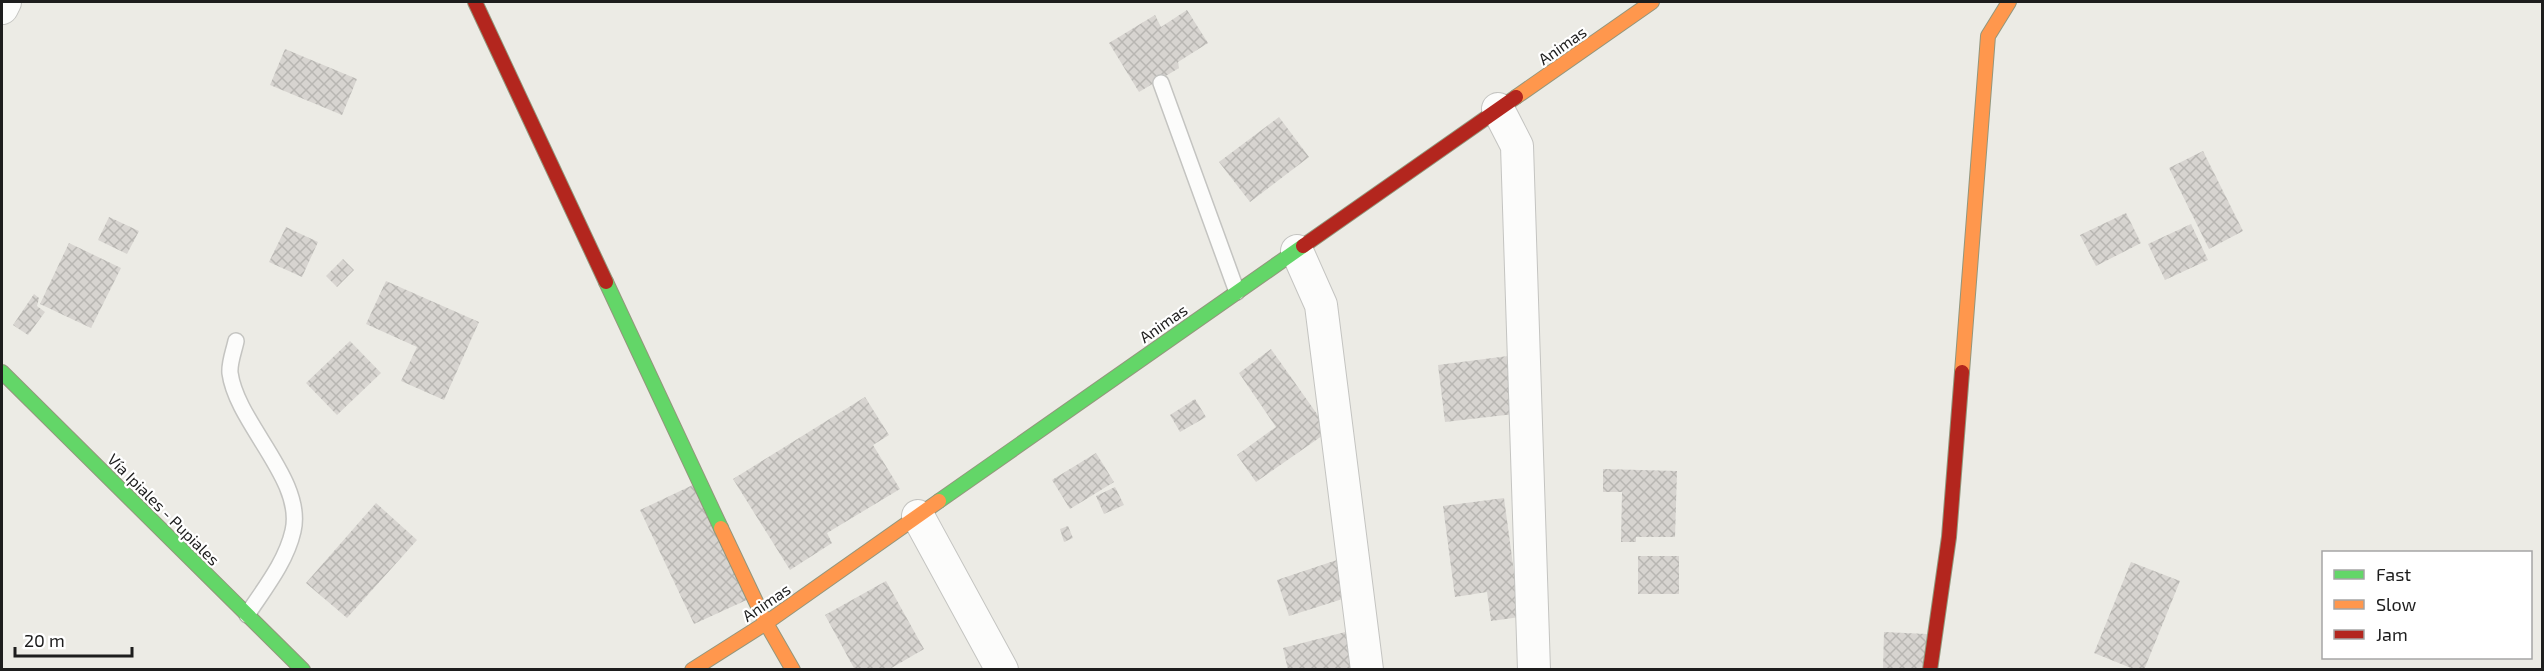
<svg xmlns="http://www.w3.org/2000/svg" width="2544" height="671" font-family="'Exo 2',sans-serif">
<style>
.building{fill:url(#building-cross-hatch)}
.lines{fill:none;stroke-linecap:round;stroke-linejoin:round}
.lane-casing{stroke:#c4c4c1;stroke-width:18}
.street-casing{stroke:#c4c4c1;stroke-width:34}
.fast-casing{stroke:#93967c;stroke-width:16}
.slow-casing{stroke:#93967c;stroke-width:16}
.jam-casing{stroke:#93967c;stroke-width:16}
.lane{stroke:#fcfcfb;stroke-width:15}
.street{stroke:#fcfcfb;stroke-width:32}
.fast{stroke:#63d668;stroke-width:14}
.slow{stroke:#ff974d;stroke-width:14}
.jam{stroke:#b3261e;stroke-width:14}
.labels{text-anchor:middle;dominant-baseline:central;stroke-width:4.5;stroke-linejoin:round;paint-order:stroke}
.street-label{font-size:16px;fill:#1d1d1d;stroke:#fff}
</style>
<defs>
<pattern id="building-cross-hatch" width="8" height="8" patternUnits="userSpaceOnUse" patternTransform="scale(1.5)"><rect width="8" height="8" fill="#d7d4d0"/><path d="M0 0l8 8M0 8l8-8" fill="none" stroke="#b8b6b2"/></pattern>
</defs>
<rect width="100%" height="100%" fill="#ecebe5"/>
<path class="building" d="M1187,10L1208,43L1178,62L1179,68L1139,92L1109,43L1155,15L1161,27Z
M285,49L357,79L342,115L270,85Z
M1279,117L1309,157L1250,202L1219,162Z
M2203,151L2243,231L2209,249L2169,168Z
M2126,213L2141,243L2096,266L2080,235Z
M109,217L139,231L127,254L98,240Z
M2191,224L2208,260L2165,280L2148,244Z
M286,227L318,242L302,277L269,262Z
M69,243L121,268L91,328L40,304Z
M343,259L354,270L337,287L326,276Z
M386,281L479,322L444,400L401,381L417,347L366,324Z
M34,294L39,298L37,306L45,312L28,335L13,325Z
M350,341L381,373L337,415L306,383Z
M1271,349L1329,431L1256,482L1237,455L1276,427L1239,373Z
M1508,356L1514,414L1445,422L1438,365Z
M865,397L889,435L873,445L900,489L827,533L832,543L790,570L733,479Z
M1195,399L1206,417L1180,432L1170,415Z
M1096,453L1114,482L1070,509L1052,480Z
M1603,469L1677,471L1675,537H1636V542H1621L1622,492H1603Z
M697,483L751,598L694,624L640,510Z
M1115,487L1124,505L1104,514L1096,496Z
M1504,498L1520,617L1491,621L1487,592L1455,597L1443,506Z
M376,503L417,540L347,618L306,583Z
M1068,526L1073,538L1064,542L1060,529Z
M1638,556H1679V594H1638Z
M1340,559L1352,596L1289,616L1277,580Z
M2131,562L2180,581L2144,670H2136L2094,653Z
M886,581L924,649L888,670H855L825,615Z
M1353,630L1363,670H1288L1283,648Z
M1884,632L1927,634L1926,670H1883Z"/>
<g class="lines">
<g class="lane-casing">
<path id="lane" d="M1161,83L1237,292
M236,341C234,351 229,363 230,373C237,424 305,480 293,531C286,562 264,589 247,615"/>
</g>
<g class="street-casing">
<path id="street" d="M2,8L5,2
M1498,109L1517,146L1534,670
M1297,251L1321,305L1367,670
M918,516L1002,670"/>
</g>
<g class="fast-casing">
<path id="fast" d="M606,282L721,528
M2,372L303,670
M939,501L1303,246"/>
</g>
<g class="slow-casing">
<path id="slow" d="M1516,97L1652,2
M1962,372L1988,36L2009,2
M721,528L766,623L793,670
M692,670L766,623L939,501"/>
</g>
<g class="jam-casing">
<path id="jam" d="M475,2L606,282
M1303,246L1516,97
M1930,670L1949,537L1962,372"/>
</g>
<use href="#lane" class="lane"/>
<use href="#street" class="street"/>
<use href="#fast" class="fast"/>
<use href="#slow" class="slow"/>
<use href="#jam" class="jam"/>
</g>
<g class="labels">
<g class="street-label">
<text transform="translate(1562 45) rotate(-35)">Animas</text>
<text transform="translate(1163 323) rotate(-35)">Animas</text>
<text transform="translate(164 509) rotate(45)">Vía Ipiales - Pupiales</text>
<text transform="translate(766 602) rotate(-34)">Animas</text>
</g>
</g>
<rect width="2544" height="671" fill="none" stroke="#1d1d1d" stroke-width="6"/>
<rect x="2322" y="551" width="210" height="108" fill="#ffffff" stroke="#a5a5a5" stroke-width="1.5"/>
<rect x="2334" y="570" width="30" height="9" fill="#63d668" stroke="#a5a5a5" stroke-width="1.5"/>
<text x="2376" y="581" font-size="18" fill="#1d1d1d">Fast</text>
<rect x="2334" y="600" width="30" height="9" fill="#ff974d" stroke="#a5a5a5" stroke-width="1.5"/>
<text x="2376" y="611" font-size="18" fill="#1d1d1d">Slow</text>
<rect x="2334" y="630" width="30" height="9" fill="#b3261e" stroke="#a5a5a5" stroke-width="1.5"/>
<text x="2376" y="641" font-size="18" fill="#1d1d1d">Jam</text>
<path d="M15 647v9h117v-9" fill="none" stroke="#1d1d1d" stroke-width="3"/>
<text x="24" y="647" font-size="18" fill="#1d1d1d" stroke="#ffffff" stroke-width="4.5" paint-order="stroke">20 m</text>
</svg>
